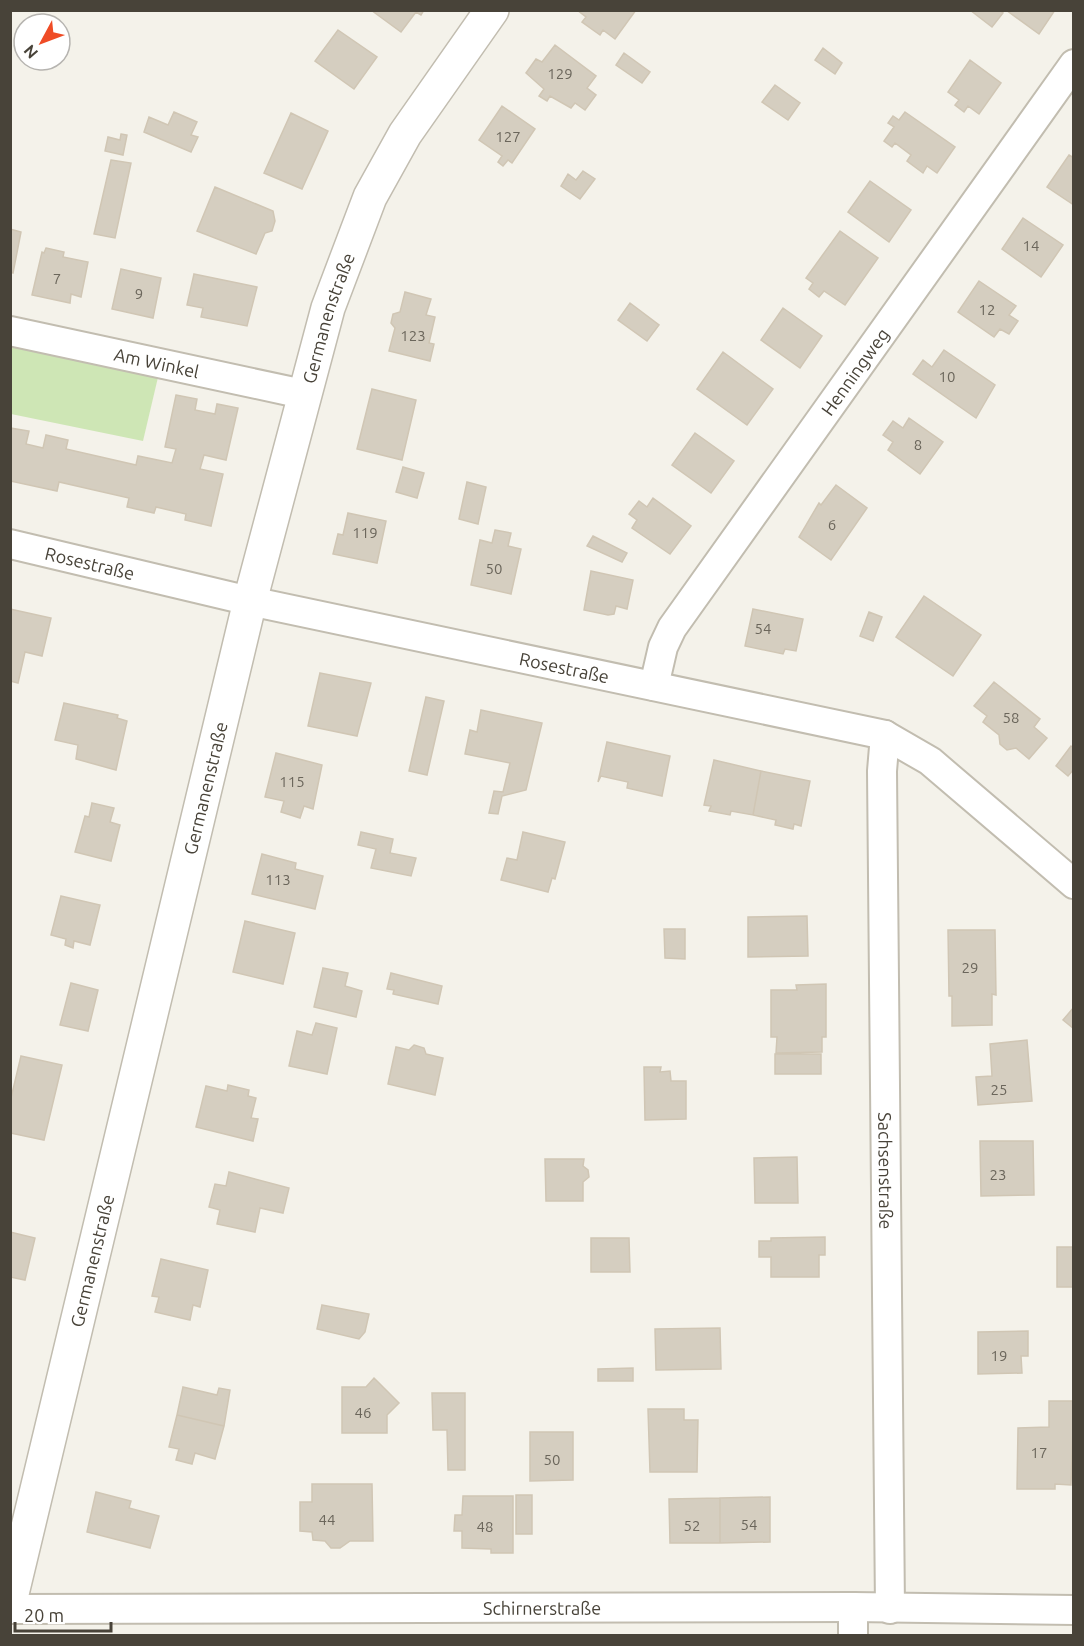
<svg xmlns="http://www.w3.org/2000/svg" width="1084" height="1646" font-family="Ubuntu,sans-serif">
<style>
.green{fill:#cee6b5}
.building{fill:#d5cec0;stroke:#d0c6b4;stroke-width:1.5}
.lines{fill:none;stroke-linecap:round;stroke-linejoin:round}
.minor-casing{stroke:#c2bdb0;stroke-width:32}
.tertiary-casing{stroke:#c2bdb0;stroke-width:36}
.minor{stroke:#fff;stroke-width:28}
.tertiary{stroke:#fff;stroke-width:33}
.labels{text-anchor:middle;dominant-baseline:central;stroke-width:4.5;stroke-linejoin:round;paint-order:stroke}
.number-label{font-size:15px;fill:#6b665b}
.street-label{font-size:18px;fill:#484339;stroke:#fff}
</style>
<rect width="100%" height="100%" fill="#f4f2ea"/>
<path class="green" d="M10,342L159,373L143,441L11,414Z"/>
<path class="building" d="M371,10H424L421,15L416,12L401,32Z
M577,10H636L615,39L603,30L600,35L582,22L586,17Z
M970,10H999L1003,13L992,27Z
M1006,10H1055L1039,34Z
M338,30L377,57L354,89L315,61Z
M555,45L596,76L587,88L596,95L585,110L575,103L571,108L550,96L547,101L539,96L544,89L526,73L536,59L542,62Z
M823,48L842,63L835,74L815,60Z
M624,53L650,72L642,83L616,65Z
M970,60L1001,83L979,114L968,106L964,112L955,105L959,100L948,92Z
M775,85L800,103L788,120L762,102Z
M502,106L535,129L512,163L508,160L503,166L498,162L502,156L479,140Z
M174,112L197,122L191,135L198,137L191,152L144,132L149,117L168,125Z
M905,112L955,147L937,173L927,166L923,173L907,161L911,155L895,143L892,147L884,141L894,127L888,123L893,116L899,120Z
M291,113L328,131L302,189L264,173Z
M121,134L127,135L123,155L105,151L108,137L120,140Z
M1069,155L1074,158V205L1047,187Z
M111,160L131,163L115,238L94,234Z
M583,171L595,179L580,199L561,186L568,174L576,180Z
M870,181L911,210L889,242L848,212Z
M215,187L273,211L275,221L272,231L265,233L256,254L197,231Z
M1023,218L1063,245L1041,277L1002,249Z
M10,229L21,232L13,273L10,272Z
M840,231L878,258L845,305L824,291L819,297L809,289L813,283L806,278Z
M46,248L64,252L63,257L88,262L81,297L71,294L70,303L32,295L42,252L44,253Z
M121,269L161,278L153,318L112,309Z
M194,274L257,287L247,326L201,317L203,308L187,305Z
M979,281L1016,306L1009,315L1018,321L1009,334L1000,329L994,337L958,312Z
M405,292L431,299L426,315L435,317L429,343L434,344L430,361L389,351L395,328L391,323L393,314L400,312Z
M630,303L659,325L647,341L618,320Z
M783,308L822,336L800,368L761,340Z
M944,350L995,385L976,418L913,374L923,360L932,367Z
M723,352L773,389L747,425L697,389Z
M372,389L416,400L402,460L357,449Z
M176,395L197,399L195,410L215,414L217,404L238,408L226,460L204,455L200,469L223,474L211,526L185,520L186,514L156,507L154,513L127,507L129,498L59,482L57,491L10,481V428L29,431L26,444L43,448L46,435L68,440L66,449L136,465L138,456L172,463L176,449L165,447Z
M909,418L943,442L920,474L888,450L893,442L883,435L893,421L903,428Z
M695,433L734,461L711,493L672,465Z
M403,467L424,473L417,498L396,492Z
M467,482L486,487L478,524L459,519Z
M836,485L867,508L831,560L799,537L819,503L821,505Z
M653,498L691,526L670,554L632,528L637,520L629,514L639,501L647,507Z
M348,513L386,521L377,563L333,554L338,534L343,535Z
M495,530L511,533L508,546L521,549L511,594L471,585L480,540L492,543Z
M593,536L627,553L622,562L587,546Z
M591,571L633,580L627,609L616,606L614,614L608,615L584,610Z
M924,596L981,635L953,676L896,637Z
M10,609L51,618L42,656L25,652L18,683L10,681Z
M753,609L803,619L796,651L785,649L783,654L745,646Z
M869,612L882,617L873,641L860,636Z
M320,673L371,683L357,736L308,726Z
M994,682L1040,719L1034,727L1047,738L1029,759L1016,748L1007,750L1000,744L999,735L983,722L987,716L974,706Z
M426,697L444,701L427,775L409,771Z
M64,703L118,715L117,718L127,721L116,770L76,759L78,745L55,740Z
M481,710L542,723L526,790L502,796L498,814L489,813L494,791L503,792L510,763L465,754L470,730L477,732Z
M607,742L670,756L662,796L627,788L628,782L601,776L598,782Z
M1071,746L1074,748V769L1068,776L1056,766Z
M276,753L322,765L313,809L304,806L300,818L281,812L284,801L265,797Z
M714,760L761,771L753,815L731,811L730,815L709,811L711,806L704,805Z
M761,771L810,781L801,826L794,824L793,829L775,825L776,820L753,815Z
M92,803L114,808L110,822L120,825L111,861L75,852L85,816L89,817Z
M361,832L393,839L390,853L416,858L411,876L371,868L376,849L358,845Z
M523,832L565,842L555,879L552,878L548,892L501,880L507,858L517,860Z
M262,854L296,863L295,869L323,876L315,909L252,894Z
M61,896L100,905L90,945L74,941L73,948L65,945L66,939L51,935Z
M807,916L808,956L748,957V917Z
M245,921L295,933L283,984L233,972Z
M664,929H685V959L665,958Z
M948,930H995L996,995L992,994V1025L952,1026V996H949Z
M323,968L348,973L345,986L362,991L356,1017L314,1007Z
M391,973L442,986L438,1004L393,994L394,990L387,989Z
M71,983L98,990L88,1031L60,1025Z
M826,984V1037H822V1052L776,1053L777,1037H771V990H797L796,985Z
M1074,1007V1029L1063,1020Z
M316,1023L337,1028L327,1074L289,1066L297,1031L312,1035Z
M1027,1040L1032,1101L978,1105L976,1077L992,1076L990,1044Z
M414,1045L424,1048L426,1054L443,1058L435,1095L388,1084L396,1047L409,1050Z
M775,1054H821V1074H775Z
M21,1056L62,1065L44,1140L10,1133V1102Z
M644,1067H661L660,1072L670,1071L671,1081H686V1119L645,1120Z
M228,1085L249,1090L248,1096L256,1098L251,1118L258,1119L253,1141L196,1127L206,1086L227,1091Z
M980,1141H1033L1034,1195L981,1196Z
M797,1157L798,1203H755L754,1158Z
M545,1159H584L583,1166L588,1170L589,1177L583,1182V1201H546Z
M229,1172L289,1188L283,1213L260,1208L255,1232L217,1224L220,1210L209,1207L215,1184L226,1186Z
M10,1232L35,1238L25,1280L10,1277Z
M825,1237V1255H819V1277H771V1257H759V1241H771V1238Z
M591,1238H629L630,1272H591Z
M1057,1247H1074V1287H1057Z
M161,1259L208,1270L200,1307L193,1305L190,1320L155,1312L159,1297L152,1296Z
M322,1305L369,1314L365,1332L359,1339L317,1329Z
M720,1328L721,1369L656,1370L655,1329Z
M1028,1331V1356H1021L1022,1373L978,1374V1332Z
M633,1368V1381H598V1369Z
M374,1378L399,1403L387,1415V1433H342V1387H366Z
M183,1387L217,1395L219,1388L230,1390L224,1426L177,1415Z
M432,1393H465V1470H448L447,1430H433Z
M1049,1401H1074L1071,1485L1055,1484V1489H1017L1018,1428L1049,1427Z
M648,1409H684V1420H698L697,1472H650Z
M177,1415L224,1426L215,1459L195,1453L192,1464L176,1460L179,1449L169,1447Z
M530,1432H573V1480L530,1481Z
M312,1484H372L373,1541H350L340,1548H331L325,1541L313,1540L312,1532L300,1531V1502H312Z
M96,1492L131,1501L129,1508L159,1516L150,1548L87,1532Z
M516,1495H532V1534H516Z
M463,1496H513V1553H491V1549L462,1548V1531H454L455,1515H462Z
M770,1497V1542L720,1543V1498Z
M720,1498V1543H670L669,1499Z"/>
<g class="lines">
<g class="minor-casing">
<g id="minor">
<path id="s1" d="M10,331L303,394"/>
<path id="s2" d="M10,544L250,601L885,735L930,761L1074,884"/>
<path id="s3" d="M654,686L663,647L672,628L1074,64"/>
<path id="s4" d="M885,735L882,771L890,1609"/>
<path d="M853,1607V1636"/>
<path id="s5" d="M10,1609L853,1607L1074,1610"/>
</g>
</g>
<g class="tertiary-casing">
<g id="tertiary">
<path id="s6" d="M10,1602L250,601L328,308L370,197L405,134L492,10"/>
</g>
</g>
<use href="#minor" class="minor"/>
<use href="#tertiary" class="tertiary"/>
</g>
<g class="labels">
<g class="number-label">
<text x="560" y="73">129</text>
<text x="508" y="136">127</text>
<text x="1031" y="245">14</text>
<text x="57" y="278">7</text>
<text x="139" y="293">9</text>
<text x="987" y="309">12</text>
<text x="413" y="335">123</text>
<text x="947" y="376">10</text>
<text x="918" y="444">8</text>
<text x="832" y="524">6</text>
<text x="365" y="532">119</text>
<text x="494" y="568">50</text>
<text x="763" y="628">54</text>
<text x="1011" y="717">58</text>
<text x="292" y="781">115</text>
<text x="278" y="879">113</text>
<text x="970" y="967">29</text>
<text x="999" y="1089">25</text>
<text x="998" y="1174">23</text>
<text x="999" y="1355">19</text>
<text x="363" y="1412">46</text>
<text x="1039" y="1452">17</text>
<text x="552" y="1459">50</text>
<text x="327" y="1519">44</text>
<text x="749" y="1524">54</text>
<text x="692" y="1525">52</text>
<text x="485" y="1526">48</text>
</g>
<g class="street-label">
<text stroke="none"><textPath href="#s6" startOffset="1323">Germanenstraße</textPath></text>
<text stroke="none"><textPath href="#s1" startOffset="150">Am Winkel</textPath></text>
<text stroke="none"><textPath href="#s3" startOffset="376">Henningweg</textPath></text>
<text stroke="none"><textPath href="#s2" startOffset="82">Rosestraße</textPath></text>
<text stroke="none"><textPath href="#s2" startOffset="568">Rosestraße</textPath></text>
<text stroke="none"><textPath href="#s6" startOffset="837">Germanenstraße</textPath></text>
<text stroke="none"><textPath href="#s4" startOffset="436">Sachsenstraße</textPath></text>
<text stroke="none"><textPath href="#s6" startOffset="351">Germanenstraße</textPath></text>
<text stroke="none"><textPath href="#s5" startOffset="532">Schirnerstraße</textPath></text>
</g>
</g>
<rect width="1084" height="1646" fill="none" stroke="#484339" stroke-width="24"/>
<g transform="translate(42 42) rotate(229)"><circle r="28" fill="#ffffff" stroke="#b6b4b0" stroke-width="1.5"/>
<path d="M0-4.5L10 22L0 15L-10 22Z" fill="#ef4c26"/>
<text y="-9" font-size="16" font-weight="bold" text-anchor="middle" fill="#484339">N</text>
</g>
<path d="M15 1622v9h96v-9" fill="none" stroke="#484339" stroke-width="3"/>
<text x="24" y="1622" font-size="18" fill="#484339" stroke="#ffffff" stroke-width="4.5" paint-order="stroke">20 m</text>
</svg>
